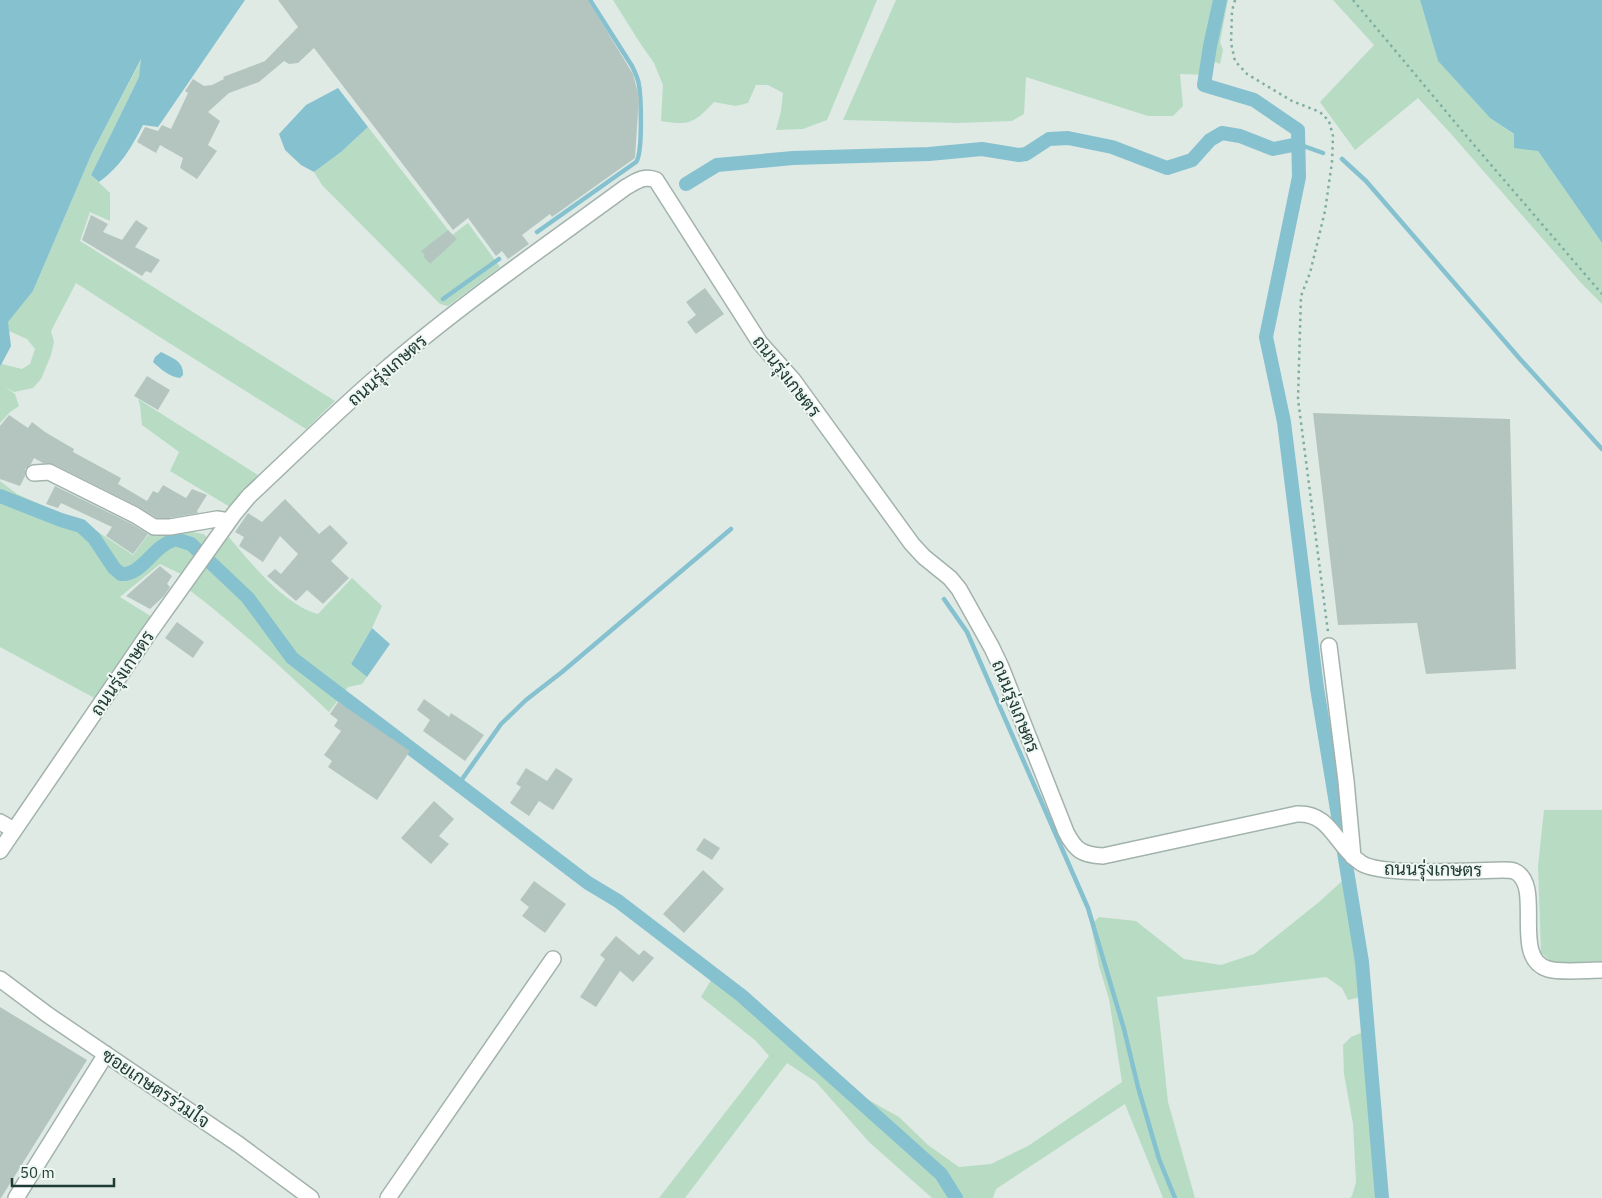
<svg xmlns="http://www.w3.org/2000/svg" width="1602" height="1198" font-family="'IBM Plex Sans',Sarabun,sans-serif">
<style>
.green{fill:#b7dcc3}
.water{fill:#86c1d0}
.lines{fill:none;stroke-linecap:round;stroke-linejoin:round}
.stream{stroke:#86c1d0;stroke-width:4.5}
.canal{stroke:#86c1d0;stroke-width:14}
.building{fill:#b4c5bf}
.minor-casing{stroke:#a2b2ac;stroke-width:18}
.path{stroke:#7faea1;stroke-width:2.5;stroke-dasharray:2.5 4;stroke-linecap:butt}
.minor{stroke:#fff;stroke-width:15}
.labels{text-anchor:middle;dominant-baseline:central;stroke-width:4;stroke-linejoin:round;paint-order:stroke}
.street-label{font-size:18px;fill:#203a34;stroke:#eff7f3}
</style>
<rect width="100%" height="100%" fill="#dfeae5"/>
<path class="green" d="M613,0H877L827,120L803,129L776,130L781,111L783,93L768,85H756L748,103L736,106L714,102C694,123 690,126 661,121L663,85L654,63L640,43Z
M896,0H1228L1220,42L1223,50L1220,64L1215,62L1210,75L1180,74L1183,106L1173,116H1148L1026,77L1024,114L1012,121L957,123L843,120Z
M1333,0H1420L1438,61L1490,118L1538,151L1602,243V304L1582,284L1452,135L1418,98L1355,150L1320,102L1374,45Z
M142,58L139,77L91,175L110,193V221L90,212L80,241L335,401L306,429L158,336L76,283L51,331L54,342L51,355L41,379L33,388L14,392L5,387L15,394L19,406L10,412L0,423V367L2,364L22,369L30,364L35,349L27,339L9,331L7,322L33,291L92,153Z
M368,127L452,235L468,223L500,267L448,306L440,304L322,185L314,172L341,152Z
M138,399L258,475L230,507L170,471L179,452L142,425L140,405Z
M0,481L17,494L92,528L133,555C139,548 144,538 151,533C162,525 191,532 204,534L208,540L181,574L160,564L120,597L152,617L98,700L0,647Z
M228,536C250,562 284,605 318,614L352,578L382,606L372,628L351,664L367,677L362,684L348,687L329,712C283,669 238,627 188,589L203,567Z
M1544,810H1602V961L1552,963L1541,952L1538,866Z
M1352,872L1366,996L1348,1000L1342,988L1326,977L1157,997L1168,1102L1195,1198H1163L1125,1104L996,1189L993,1198H932L869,1142L816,1082L787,1063L685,1198H659L769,1056L756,1041L701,997L711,980L851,1090L899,1117L928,1145L959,1167L991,1164L1028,1146L1122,1082L1109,999L1099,966L1091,925L1099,917L1136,921L1184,959L1221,965L1254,954L1319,902Z
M1370,1029L1387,1198H1350L1352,1196L1356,1182L1353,1124L1344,1074L1343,1045L1351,1037Z"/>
<path class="water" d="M0,0H245L158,127L143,125C131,148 121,166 99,182L91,175L139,77L141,59L92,153L33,291L8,322L11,346L0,367Z
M1420,0H1602V243L1538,151L1514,148V134L1490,118L1438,61Z
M338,88L368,127L341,152L314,172L301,165L285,150L279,134L306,105Z
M161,352C172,358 184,361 183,375L180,378C169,377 161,369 153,362L155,357Z
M372,628L390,644L367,677L351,664Z"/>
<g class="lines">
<path class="stream" d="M1298,144L1323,153
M1342,159L1366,181L1520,359L1602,449
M537,232L636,162C643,154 641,97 639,85C638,78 635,72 632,66L590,0
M443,299L499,259
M944,599L967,632L1088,908L1124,1029L1138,1087L1159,1159L1175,1198
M458,785L501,724L526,700L562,672L731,529"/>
<path class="canal" d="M1220,0L1210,46L1204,85L1254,100L1298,130L1299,177L1266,337L1284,422L1317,688L1362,962L1382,1198
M686,184L717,165L793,158L929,154L982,149L1019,155L1026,154L1049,139L1068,138L1112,147L1167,168L1192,160L1210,140L1222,133L1240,136L1273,149L1298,144
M0,496L61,520L81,526L94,538L114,568L121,574C138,575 149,556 161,547C165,544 170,541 175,539L191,544L248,598L292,658L588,883L618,901L742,996L941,1174L956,1198"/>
</g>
<path class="building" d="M278,0H588L633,74L639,97L635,158L552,217L550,214L522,235L529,244L508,259L502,251L496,256L468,218L453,230L314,48L298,63L289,64L284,61L259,82L229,93L208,112L220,121L208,145L217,151L197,179L180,168L183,158L160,145L156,153L137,142L145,127L158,131L162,125L171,129L188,93L185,91L193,79L204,86L212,85L224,79L223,77L265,61L298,27Z
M91,215L108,224L103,232L122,240L136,220L148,228L135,247L160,260L151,273L146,271L142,276L82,240Z
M448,230L457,239L430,264L423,256L425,255L421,251Z
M705,288L724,314L696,334L687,322L696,315L686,302Z
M147,376L170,390L158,410L134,396Z
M1313,413L1510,419L1516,669L1426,674L1417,623L1338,625Z
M9,415L28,428L32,422L45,432L74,449L73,452L121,478L118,484L147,501L153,491L158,493L163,485L186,498L192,489L207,495L197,511L198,513L169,518H157L139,507L53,464L43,463L34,458L31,464L25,469V476L20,486L0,479V426Z
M55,486L130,523L148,534L133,554L106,536L112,527L61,503L58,508L46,504Z
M285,499L319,534L330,525L348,543L331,561L349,578L323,604L307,590L296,601L267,576L275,569L281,574L298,554L280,536L263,562L239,546L244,537L235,532L248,513L262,522Z
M160,566L172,576L167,584L170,587L164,596L150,609L126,596Z
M177,622L204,642L193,658L165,638Z
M424,699L449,717L451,713L484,735L465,761L423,731L430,720L417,710Z
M338,702L410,751L377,800L328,767L332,761L324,755L341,731L334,726L338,720L330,714Z
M526,768L547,781L556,768L573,779L553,810L539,801L529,816L510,803L521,787L516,784Z
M434,801L454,819L439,836L449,844L431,864L401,838Z
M704,838L720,848L712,860L696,850Z
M703,870L724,889L684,933L663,914Z
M534,881L566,904L545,933L522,916L529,907L520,900Z
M616,936L639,955L644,950L654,958L633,982L620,971L596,1007L580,997L605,959L600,955Z
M0,1007L87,1060L1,1198H0Z"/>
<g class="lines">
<g class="minor-casing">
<path id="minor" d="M34,473L49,472L135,515L154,527H170L217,519L229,521
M1329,646L1346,781L1353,857
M0,822L14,830
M0,851L147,636L234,514L249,496C292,456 334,414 379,375C457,307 543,248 626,187C637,181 644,175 656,180L760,343L793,380L912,544L924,557L950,578L959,589L992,648L1001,667L1066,832C1075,850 1082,855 1103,856L1297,814C1331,812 1336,847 1361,863C1382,877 1474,870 1503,870C1506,870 1511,870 1514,871C1545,884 1510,958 1548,969C1561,973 1588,970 1602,970
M0,979L48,1015L238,1144L311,1198
M16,1198L106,1054
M388,1198L553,959"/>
</g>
<path class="path" d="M1235,0L1232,11L1231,43L1235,61L1247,74L1292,101L1320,112L1329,121L1333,136L1332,162L1325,211L1310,273L1301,296L1298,399L1328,632
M1353,0L1474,145L1602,294"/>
<use href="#minor" class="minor"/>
</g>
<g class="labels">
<g class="street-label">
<text transform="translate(387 370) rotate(-41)">ถนนรุ่งเกษตร</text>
<text transform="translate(787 376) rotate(52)">ถนนรุ่งเกษตร</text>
<text transform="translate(122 673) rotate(-56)">ถนนรุ่งเกษตร</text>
<text transform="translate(1016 706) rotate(68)">ถนนรุ่งเกษตร</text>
<text transform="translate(1433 869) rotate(1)">ถนนรุ่งเกษตร</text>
<text transform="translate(156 1088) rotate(34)">ซอยเกษตรร่วมใจ</text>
</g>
</g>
<path d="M12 1178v8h102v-8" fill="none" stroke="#203a34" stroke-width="2.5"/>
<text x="20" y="1178" font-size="15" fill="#203a34" stroke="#eff7f3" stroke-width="4" paint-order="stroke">50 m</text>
</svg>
